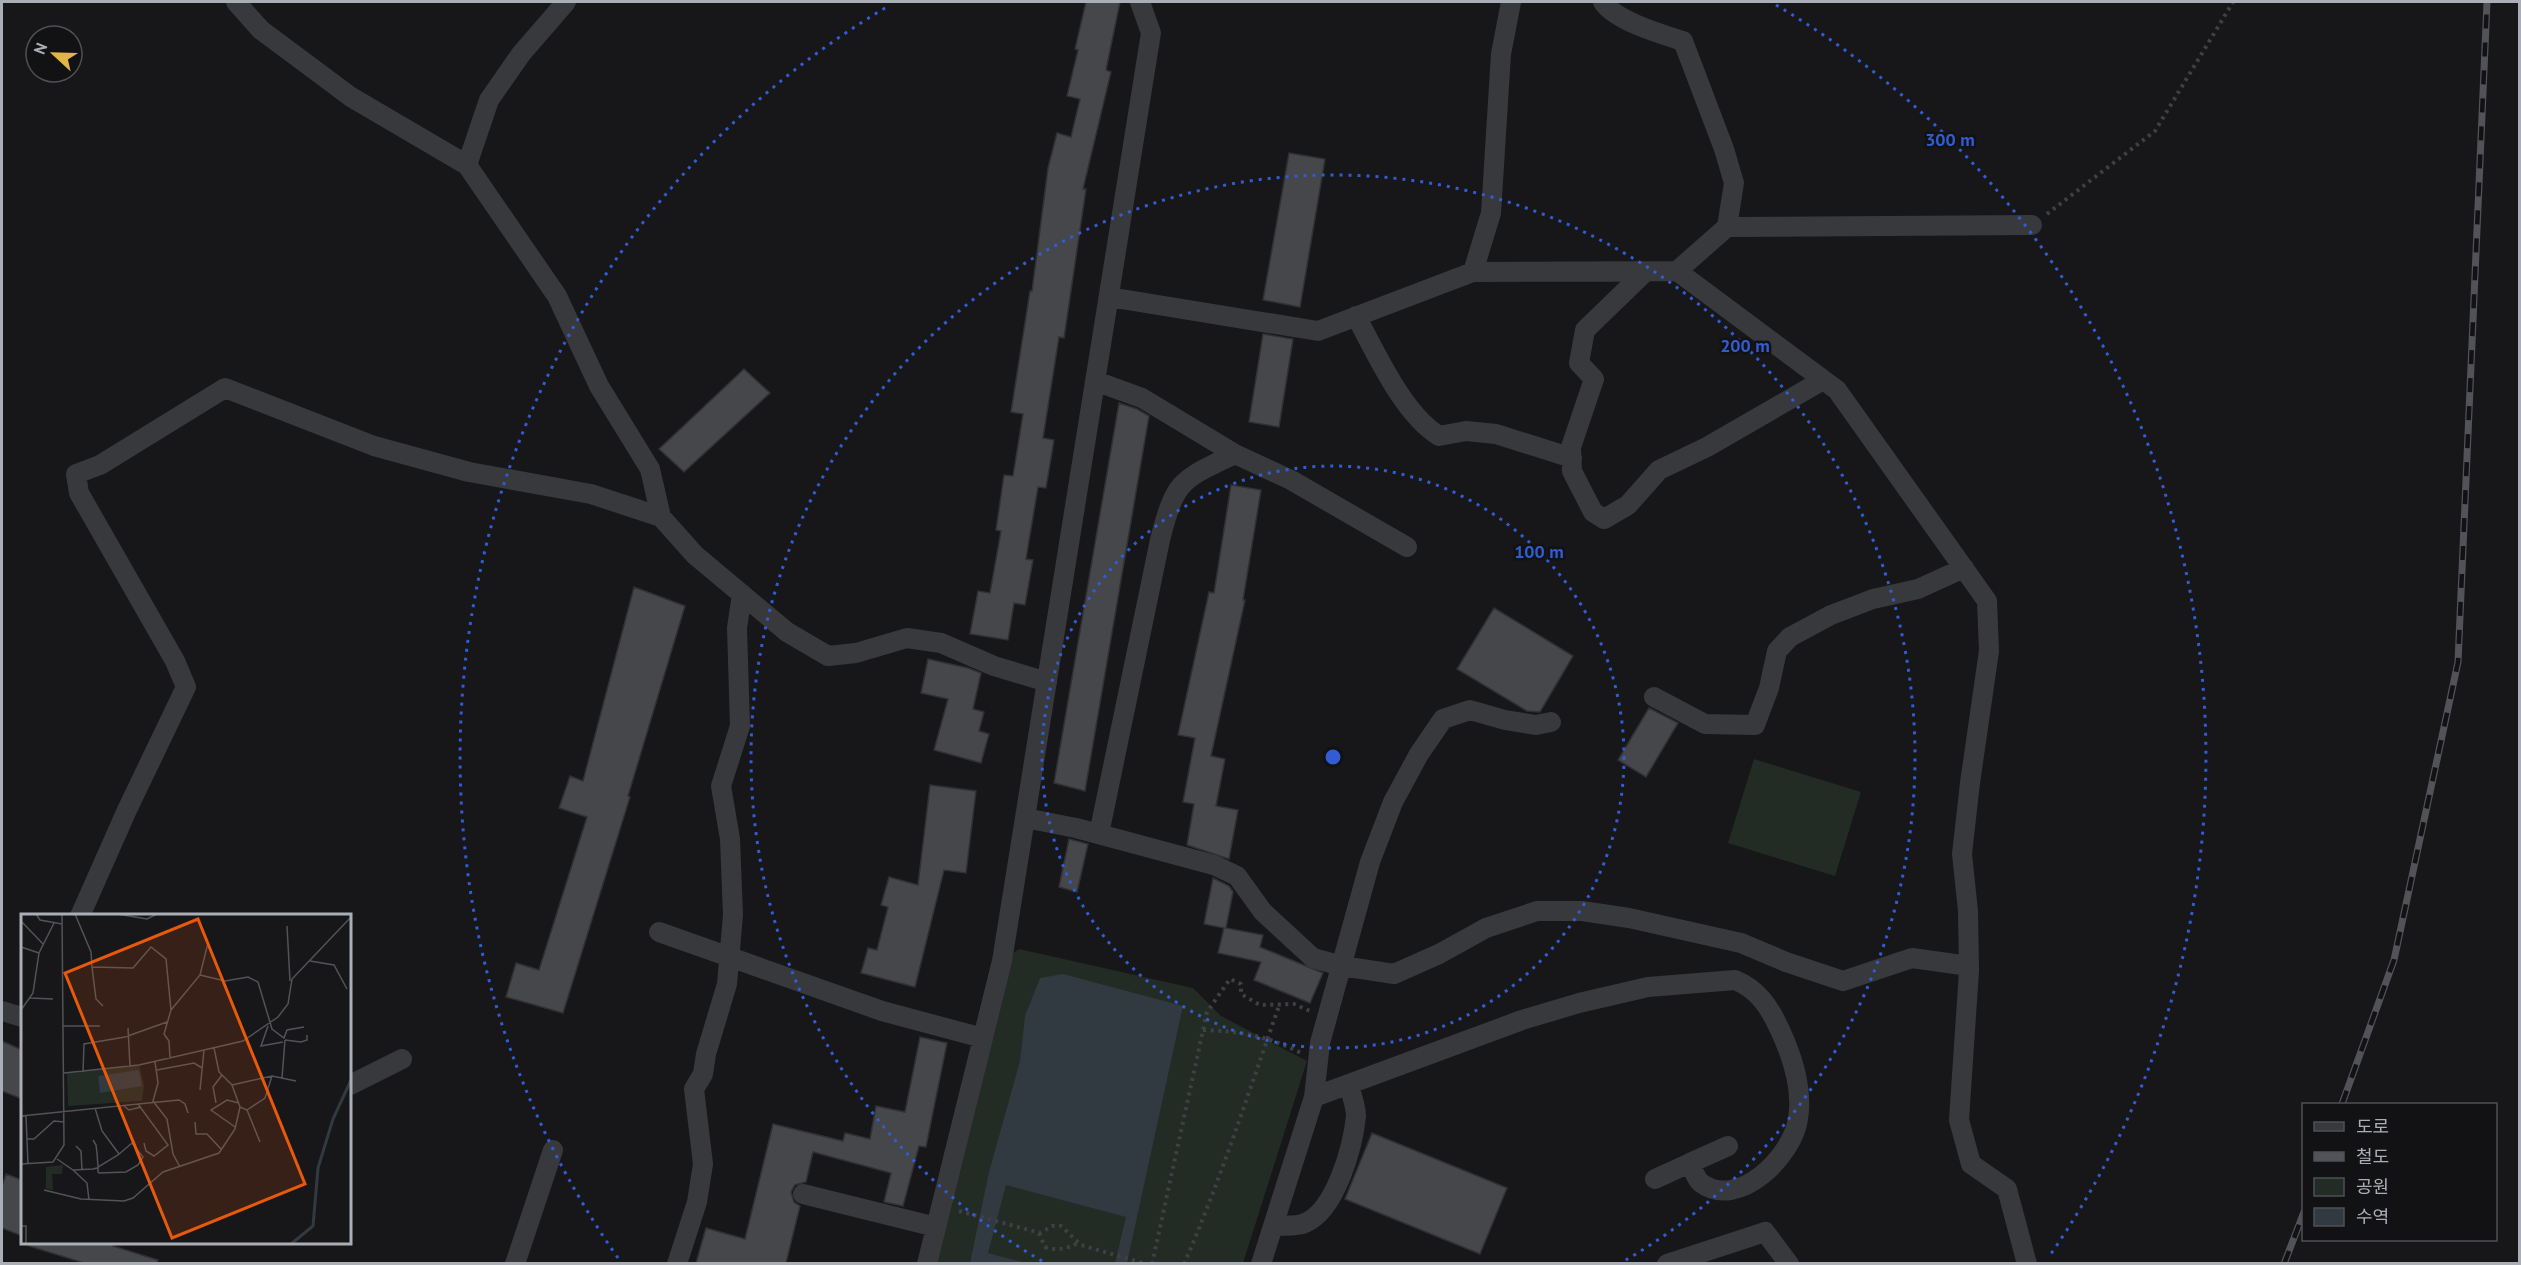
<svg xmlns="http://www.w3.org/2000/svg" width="2521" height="1265" font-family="'PT Sans','Noto Sans KR',sans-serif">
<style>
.green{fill:#232b25}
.water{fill:#313941}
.building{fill:#46474b;stroke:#313135;stroke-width:1.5}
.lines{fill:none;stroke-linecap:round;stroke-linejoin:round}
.path{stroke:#3e4044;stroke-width:4;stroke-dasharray:3 4.5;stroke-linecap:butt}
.minor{stroke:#38393d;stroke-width:20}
.rail-casing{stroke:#525358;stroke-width:7}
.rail{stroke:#121214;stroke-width:4.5;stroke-dasharray:14;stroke-linecap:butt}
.ring{fill:none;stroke:#325cd3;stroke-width:3;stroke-dasharray:3 6}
.inset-river{fill:none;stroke:#313941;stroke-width:3}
.inset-road{fill:none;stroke:#525358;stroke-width:1.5}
.view{fill:#e8590c;fill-opacity:0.15;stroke:#e8590c;stroke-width:3}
.inset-edge{fill:none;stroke:#aaaeb7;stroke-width:3}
.centre{fill:#325cd3;stroke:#121214;stroke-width:3}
.ring-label{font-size:18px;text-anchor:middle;font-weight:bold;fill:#325cd3;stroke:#121214;stroke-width:5;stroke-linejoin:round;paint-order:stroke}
</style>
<rect width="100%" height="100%" fill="#171719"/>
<path class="green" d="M1754,759L1861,792L1835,876L1728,843Z
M1019,949L1193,988L1221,1016L1307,1061L1243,1263L927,1264L1002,961Z"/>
<path class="water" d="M1063,974L1183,1006L1127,1263H1115L1126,1217L1006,1185L988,1253L1026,1263H970L989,1172L1020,1061L1025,1016L1040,978Z"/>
<path class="building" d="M1086,2H1120L1106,70L1111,72L1083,189H1086L1064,338L1059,337L1043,438L1054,440L1046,488L1038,487L1026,559L1033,560L1025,605L1014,603L1008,640L970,634L978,591L990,593L1001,531L996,530L1004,475L1013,476L1023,414L1011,412L1030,291H1032L1048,168L1057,133L1071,137L1080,99L1067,96L1078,50L1075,49Z
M1289,153L1325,159L1300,307L1263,300Z
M1263,334L1293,339L1279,427L1249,422Z
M744,369L770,393L684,472L659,449Z
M1119,403L1137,409L1149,416L1085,791L1054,783Z
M1231,485L1261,490L1243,600H1245L1211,756L1225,759L1216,806L1238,810L1229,859L1187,845L1194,804L1183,802L1195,738L1178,735L1209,592L1214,593Z
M634,587L685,606L628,796L630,797L563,1013L506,997L516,963L539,970L587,817L559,808L570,776L583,781Z
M1494,608L1573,656L1540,712L1527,711L1457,669Z
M928,659L968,668L981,673L973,709L984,712L979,731L989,734L981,763L934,750L948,699L921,693Z
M1649,708L1678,723L1646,777L1618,760Z
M930,785L976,791L966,873L944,870L915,987L861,973L868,948L877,950L888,907L881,905L889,877L918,885Z
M1069,839L1088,844L1077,892L1059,887Z
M1213,878L1229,886L1233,892L1226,928L1263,935L1260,947L1323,973L1310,1003L1254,980L1261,962L1218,953L1224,928L1204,924Z
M920,1037L947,1043L926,1147L919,1146L903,1206L884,1202L891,1173L813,1152L806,1182L795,1185L791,1192L794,1202L800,1206L786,1263H696L706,1228L745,1239L773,1124L843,1141L845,1133L870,1139L876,1106L905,1112Z
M2,1041L22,1050V1099L2,1091Z
M1372,1133L1507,1188L1480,1254L1345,1199Z
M6,1174L22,1180V1236L2,1228V1186Z
M30,1242H114L113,1246L158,1260L157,1263H84L29,1246Z"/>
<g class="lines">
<path class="path" d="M2047,214L2155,131L2233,2
M1203,1030C1240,1031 1268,1036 1301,1053
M959,1211L1040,1233L1052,1226H1061L1081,1245L1146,1264
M1039,1233L1045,1247C1058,1251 1066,1249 1078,1243
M1152,1264L1207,1012L1230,979L1241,984V994L1260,1005L1294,1004L1310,1011
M1184,1264C1221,1179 1249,1091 1280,1003"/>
<path class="minor" d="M236,2L261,30L351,97L467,165L557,296L599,386L650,469L661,517
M1603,2C1616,21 1661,34 1683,41L1724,149L1734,183L1727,227
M467,165L489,100L521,54L566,2
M1677,271L1837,390L1987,601L1989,651L1970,783L1962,854L1968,911L1969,971L1959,1120L1971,1164L2007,1189L2027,1264
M1473,272L1491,213L1501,54L1511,2
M1645,272L1585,330L1579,363L1594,379L1571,447L1572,471L1593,512L1604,519L1628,505L1659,470L1707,447L1823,380
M1109,297L1318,331L1473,272L1677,271L1727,227L2032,225
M1356,316C1376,353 1403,414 1439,436L1466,431L1496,434L1572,458
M1095,381L1142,398L1235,454L1291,480L1407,547
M1654,697L1705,724L1755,725L1769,688L1777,651L1790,637L1831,615L1873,599L1918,589L1964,568
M1025,818L1076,828L1214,865L1237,876L1263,912L1313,958L1342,966L1394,974L1439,954L1486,928L1537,911H1582L1629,918L1741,943L1786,962L1843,981L1912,958L1969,966
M1099,834L1160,540C1175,481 1180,480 1235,454
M80,916L127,810L186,687L175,661L79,493L76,474L100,465L225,388L374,446L469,472L591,494L661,517L695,555L787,632L828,656L856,653L907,638L941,643L994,666L1047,682
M659,932L882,1011L983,1038
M2,1011L22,1017
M350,1085L402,1059
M1314,1097L1320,1043L1370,862L1393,802L1419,754L1443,719L1470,710L1505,720L1536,725L1551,722
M1690,1163L1728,1146
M803,1194L936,1227
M1273,1226C1282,1225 1297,1227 1305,1223C1336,1210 1353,1146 1356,1116C1356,1106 1351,1094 1349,1084
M515,1264L553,1150
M677,1264L697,1202L703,1164L694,1089L703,1074L706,1054L727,984L733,915L730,839L721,786L740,726L737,628L742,594
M927,1264L1002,961L1151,33L1140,2
M1261,1264L1314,1097L1522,1020L1579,1003L1648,987L1735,980C1758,989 1770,1008 1780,1030C1793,1058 1803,1089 1798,1119C1793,1155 1739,1211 1701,1183C1696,1179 1693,1169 1690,1163L1655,1179
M1667,1264L1765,1232L1789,1264"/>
<g class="rail-casing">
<path id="rail" d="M2342,1104L2394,960L2458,662L2487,2
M2284,1264L2304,1212"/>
</g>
<use href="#rail" class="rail"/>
</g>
<g class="ring">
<circle cx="1333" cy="757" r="291"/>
<path d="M1042 1261A582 582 0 1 1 1624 1261"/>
<path d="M618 1258A873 873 0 0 1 890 5M1776 5A873 873 0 0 1 2048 1258"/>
</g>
<g transform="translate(21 914)">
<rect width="330" height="330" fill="#171719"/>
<path d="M118,151L123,172L121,187L47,192L46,159ZM42,251L41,260H31L32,276L25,275V253Z" fill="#232b25"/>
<path d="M118,156L121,172L79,179L77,162Z" fill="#313941"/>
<path class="inset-river" d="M270,330L292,312L297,254L312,205L330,166"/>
<path class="inset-road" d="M15,0L19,6L41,10M54,0L70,38L71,54M96,0L126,5L136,0M0,7L22,30M266,12L269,67M0,33L18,39M289,47L313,51L326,75M179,61L204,67L227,63L237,68L251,115L263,124L266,116L283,113M9,84L32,85M82,92L75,85L71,53L112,54L130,33L145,45L150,96L143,120L148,127L149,144M0,96L12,79L18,39L33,9M150,96L179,61L187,29M42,112H79M247,112L240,132L262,128M107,114L109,152M264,126L280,128L286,126V121M193,134L198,158L211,171L219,193L226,196L239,228M134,148L137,169L132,187L146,205L152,240L159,253M136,156L173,149L181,154M62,158L63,130L104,123L146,108M43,159L118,151L222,127L257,103L267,90L271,65L330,3M261,164L264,126M211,171L251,162L275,167M179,176L183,136M195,189L192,173L201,161M117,190L158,186L164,190L167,199M102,191L108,196L120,193M74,194L81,217L98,240M226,196L244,184L251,162M0,202L117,190L147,231L133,242L125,237L123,229M5,202L7,250M174,208L175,220H186L200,235M214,213L190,196L206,186L218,189M6,225H13L33,207L43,208M55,232L60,237L61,256M36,245L52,256L72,255L76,254L77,253L97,241L111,229L122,243L117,251L105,258L78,259L77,258V253L76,239L75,231L72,226M0,250L32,248L43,231L41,0M52,256L66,269L68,286M23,276L60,285L103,287L112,284L142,258L198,239L214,215L219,193M0,312H5V330"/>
<path class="view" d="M177,5L284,270L151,324L44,59Z"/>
<rect width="330" height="330" class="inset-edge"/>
</g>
<circle cx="1333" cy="757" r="9" class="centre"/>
<g class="ring-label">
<text x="1950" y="146">300 m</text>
<text x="1745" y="352">200 m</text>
<text x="1539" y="558">100 m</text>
</g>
<rect width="2521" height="1265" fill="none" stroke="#aaaeb7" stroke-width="6"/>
<rect x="2302" y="1103" width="195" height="138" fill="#121214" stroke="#4f5055" stroke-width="1.5"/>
<rect x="2314" y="1122" width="30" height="9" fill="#38393d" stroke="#4f5055" stroke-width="1.5"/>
<text x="2356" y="1133" font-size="18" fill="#aaaeb7">도로</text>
<rect x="2314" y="1152" width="30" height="9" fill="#525358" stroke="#4f5055" stroke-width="1.5"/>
<text x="2356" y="1163" font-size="18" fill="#aaaeb7">철도</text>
<rect x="2314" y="1178" width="30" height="18" fill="#232b25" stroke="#4f5055" stroke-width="1.5"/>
<text x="2356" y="1193" font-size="18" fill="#aaaeb7">공원</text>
<rect x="2314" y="1208" width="30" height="18" fill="#313941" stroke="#4f5055" stroke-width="1.5"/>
<text x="2356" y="1223" font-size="18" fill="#aaaeb7">수역</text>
<g transform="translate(54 54) rotate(292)"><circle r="28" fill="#121214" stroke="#4f5055" stroke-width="1.5"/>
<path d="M0-4.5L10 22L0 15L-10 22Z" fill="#e2b645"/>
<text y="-9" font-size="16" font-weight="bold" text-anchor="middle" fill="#aaaeb7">N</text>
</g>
</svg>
